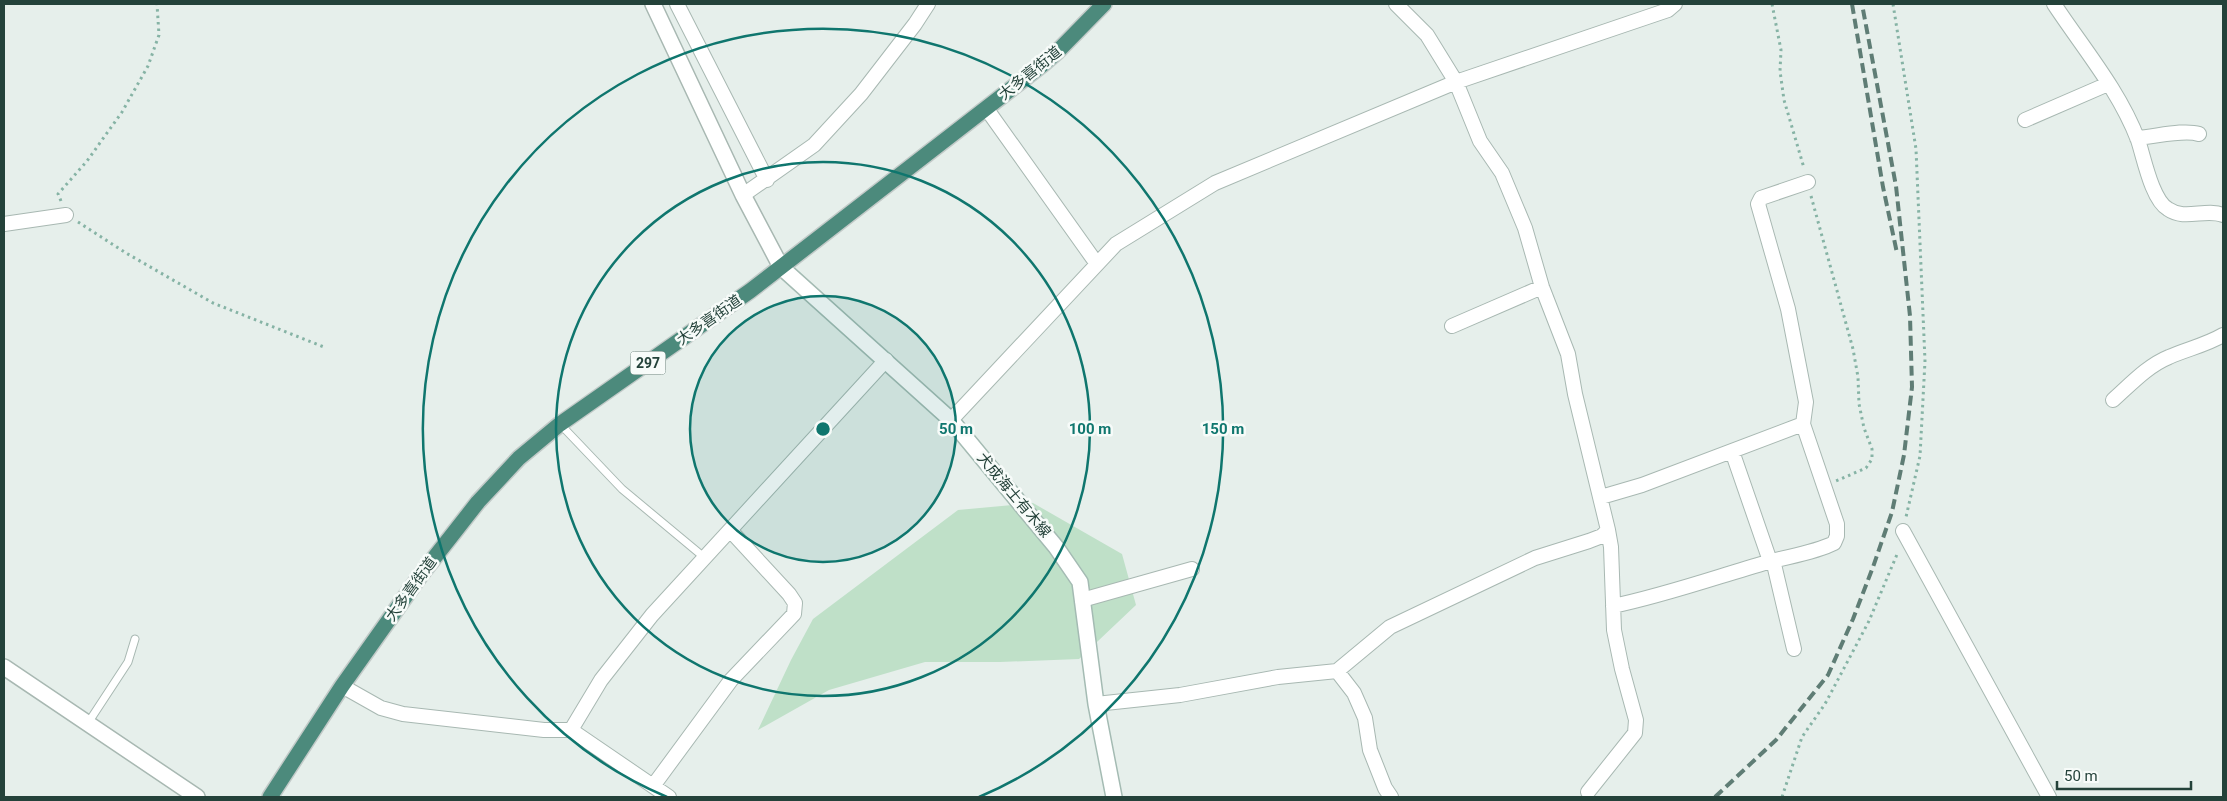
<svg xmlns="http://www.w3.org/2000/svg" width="2227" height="801" font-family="Roboto,'Noto Sans JP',sans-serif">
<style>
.green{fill:#bfe0c8}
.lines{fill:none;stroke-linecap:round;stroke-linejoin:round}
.service-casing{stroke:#a8b8b2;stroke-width:9}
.minor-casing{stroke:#a8b8b2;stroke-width:16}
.tertiary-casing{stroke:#a8b8b2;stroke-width:18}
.secondary-casing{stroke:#a4bbb3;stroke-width:18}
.trunk-casing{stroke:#c2cac8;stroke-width:18}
.path{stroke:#86b3a5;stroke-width:3;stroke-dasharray:2.5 4;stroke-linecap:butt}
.service{stroke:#fff;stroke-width:7}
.minor{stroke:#fff;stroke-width:14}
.tertiary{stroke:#fff;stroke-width:15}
.secondary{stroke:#fff;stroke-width:15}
.trunk{stroke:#4c8a7c;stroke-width:15}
.rail{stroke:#5f7d75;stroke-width:4;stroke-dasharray:10 5;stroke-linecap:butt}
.ring{fill:none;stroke:#0f766e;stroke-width:2.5}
.labels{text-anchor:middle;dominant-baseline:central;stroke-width:5;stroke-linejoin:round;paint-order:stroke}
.shield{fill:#f7fbf9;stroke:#637a73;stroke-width:1}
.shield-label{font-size:14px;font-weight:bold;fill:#24423a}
.street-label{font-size:15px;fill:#24423a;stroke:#f7fbf9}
.centre{fill:#0f766e;stroke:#f7fbf9;stroke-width:2.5}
.ring-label{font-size:15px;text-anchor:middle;font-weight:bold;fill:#0f766e;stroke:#f7fbf9;stroke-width:5;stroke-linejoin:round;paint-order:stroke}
</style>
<rect width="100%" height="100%" fill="#e6efeb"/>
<path class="green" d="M1033,503L1122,554L1136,605L1079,659L1000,662H925L829,690L758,730L791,660L813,619L958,510Z"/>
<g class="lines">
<g class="service-casing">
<path id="service" d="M560,424L622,489L705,558
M88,723L128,662L135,639"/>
</g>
<g class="minor-casing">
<path id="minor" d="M677,4L767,180
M2054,4C2083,48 2119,90 2138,140C2144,158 2152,200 2168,209C2185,221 2205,208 2223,215
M986,108L1097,264
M2025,120L2108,84
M2137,138C2155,137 2183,129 2199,134
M743,195L814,145L861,94L915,24L928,4
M4,224L66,215
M1452,326L1542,287
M2113,400C2130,385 2147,366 2169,357C2187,349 2206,345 2223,335
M951,420L1116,244L1215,183L1456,82L1668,10L1675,4
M1732,451L1770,561
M1601,497L1642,485L1803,424
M1903,531L2049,797
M1773,560L1794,649
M1082,600L1192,569
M1613,606C1666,595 1716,577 1768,562C1790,556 1814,553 1834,543L1837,536V524L1803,424L1806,402L1788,309L1758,204L1761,198L1808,182
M1337,671L1354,693L1365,718L1370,750L1385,788L1391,797
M342,686L381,708L403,714L544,730H571L669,797
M1096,704L1180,695L1278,677L1337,671L1390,627L1535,558L1589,541L1602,536L1608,530L1575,394L1568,354L1542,287L1525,228L1502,173L1480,141L1456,82L1427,35L1396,4
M571,730L601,680L652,615L886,360
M653,786L731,680L794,614L795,603L789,594L730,530
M1588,792L1635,733L1636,720L1622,669L1614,630L1611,547L1608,530"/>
</g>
<g class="tertiary-casing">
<path id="tertiary" d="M653,4L743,195L781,267
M4,667L197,797"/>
</g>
<g class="secondary-casing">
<path id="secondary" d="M781,267L951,420L1056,547L1080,582L1096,704L1114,797"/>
</g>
<g class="trunk-casing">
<path id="trunk" d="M270,797L342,686L420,576L478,502L519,458L560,424L750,291L1042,65L1057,52L1104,4"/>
</g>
<path class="path" d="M1772,4L1781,50L1780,71L1784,100L1804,168
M1893,4L1916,149L1925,361L1920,456L1906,517
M1811,196L1853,349L1858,377L1859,404L1864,428L1872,449V459L1866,468L1836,481
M61,201L58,194L87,161L122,112L148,66L159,35L157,4
M78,222L126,253L213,303L324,347
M1782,797L1802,737L1825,704L1869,621L1898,552"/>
<use href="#service" class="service"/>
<use href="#minor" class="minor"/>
<use href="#tertiary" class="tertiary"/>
<use href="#secondary" class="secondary"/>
<use href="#trunk" class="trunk"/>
<path class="rail" d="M1852,4L1883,187L1897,253
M1715,797L1776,740L1828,675L1853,619L1873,567L1892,512L1904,455L1912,387L1910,316L1896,186L1862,4"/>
</g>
<circle cx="823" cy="429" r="133" fill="#0f766e" fill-opacity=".12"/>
<g class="ring">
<circle cx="823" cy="429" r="133"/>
<circle cx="823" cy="429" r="267"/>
<path d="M667 797A400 400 0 1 1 979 797"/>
</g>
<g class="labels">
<rect class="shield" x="630.5" y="351.5" width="35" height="23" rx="4"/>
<g class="shield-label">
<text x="648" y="363">297</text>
</g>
<g class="street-label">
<text transform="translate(1030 73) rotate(-39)">大多喜街道</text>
<text transform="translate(709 320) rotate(-35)">大多喜街道</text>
<text transform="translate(1014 495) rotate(50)">犬成海士有木線</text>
<text transform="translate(411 589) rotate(-54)">大多喜街道</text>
</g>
</g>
<circle cx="823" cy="429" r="8" class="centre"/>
<g class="ring-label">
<text x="956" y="434">50 m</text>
<text x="1090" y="434">100 m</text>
<text x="1223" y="434">150 m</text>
</g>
<rect width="2227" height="801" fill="none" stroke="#24423a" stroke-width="10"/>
<path d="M2057 781v8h134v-8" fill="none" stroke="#24423a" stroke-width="2.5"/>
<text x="2064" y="781" font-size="15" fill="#24423a" stroke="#f7fbf9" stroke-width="4" paint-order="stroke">50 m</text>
</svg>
